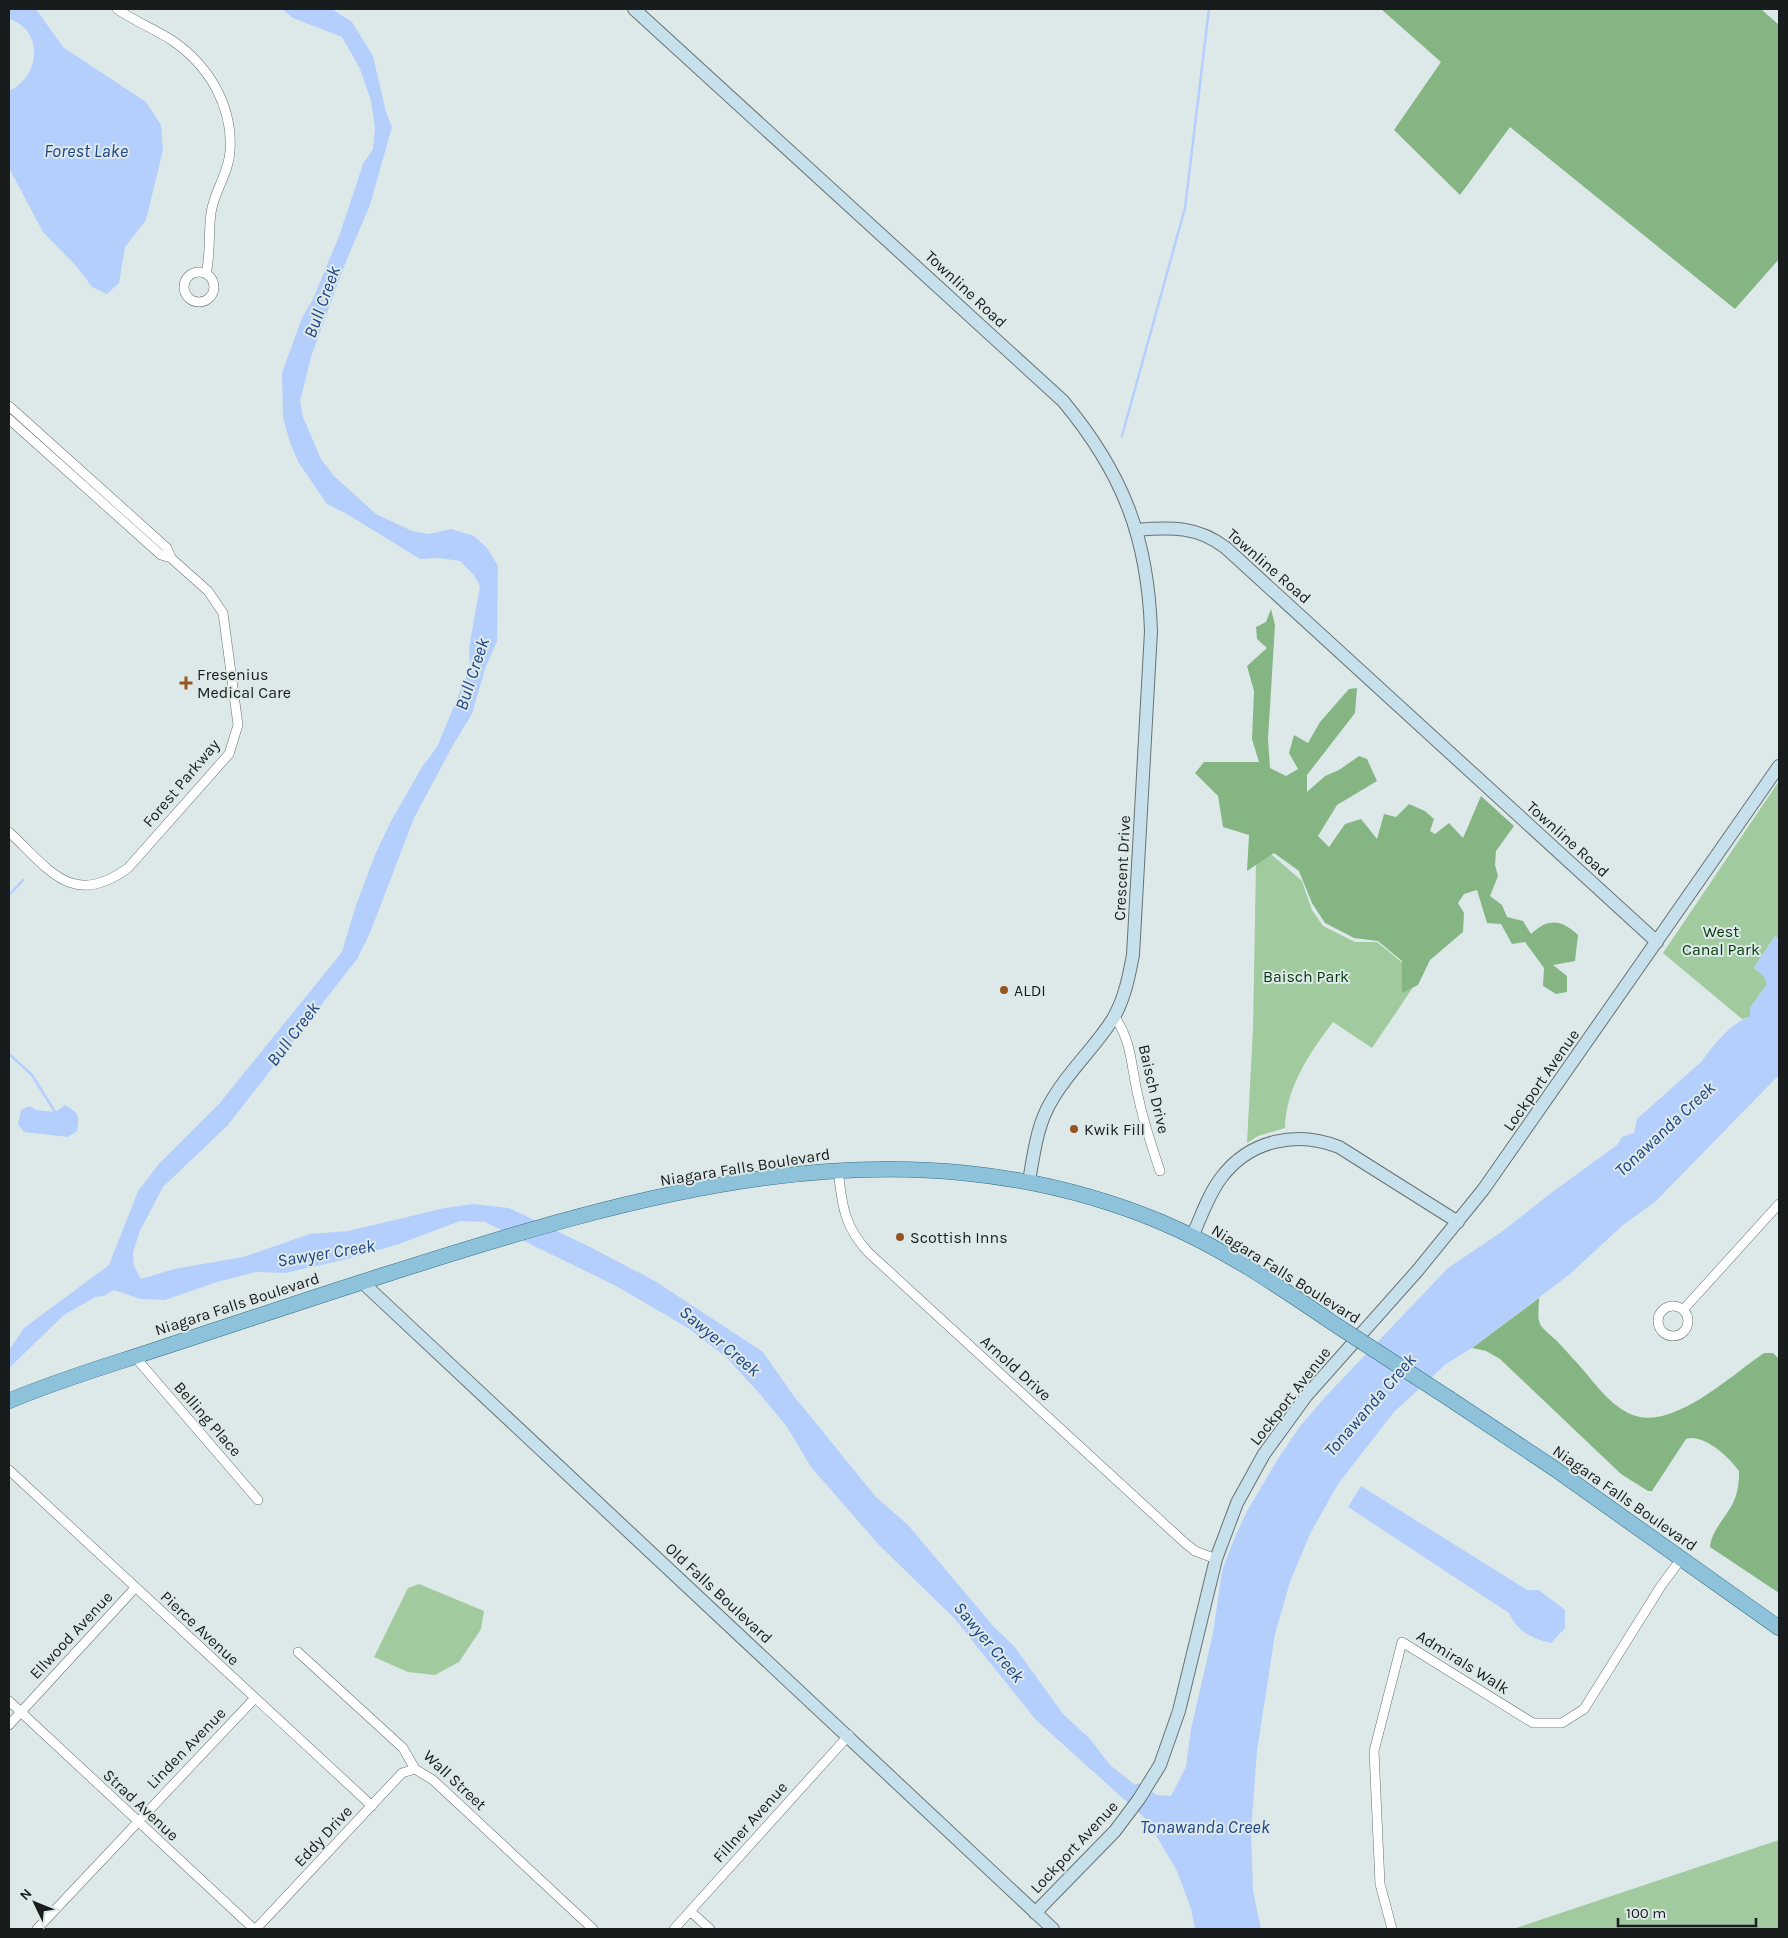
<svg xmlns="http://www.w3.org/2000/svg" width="1788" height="1938" font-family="Karla,sans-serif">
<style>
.green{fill:#a1cb9f}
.forest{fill:#85b583}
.water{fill:#b4cffc}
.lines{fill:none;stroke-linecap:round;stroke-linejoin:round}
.stream{stroke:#b4cffc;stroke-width:2.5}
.street-casing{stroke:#697374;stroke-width:10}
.secondary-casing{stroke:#697374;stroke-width:14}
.primary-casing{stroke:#336d87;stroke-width:16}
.street{stroke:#fff;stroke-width:9}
.secondary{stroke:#c6e0ec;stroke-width:12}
.primary{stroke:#8ec2da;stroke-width:15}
.primary-bridge-casing{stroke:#336d87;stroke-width:16;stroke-linecap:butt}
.primary-bridge{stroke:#8ec2da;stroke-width:15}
.poi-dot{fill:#965520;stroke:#dde9e9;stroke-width:2}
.labels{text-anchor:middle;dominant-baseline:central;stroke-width:4;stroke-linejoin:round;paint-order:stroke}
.street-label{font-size:16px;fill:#181c1c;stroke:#dde9e9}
.poi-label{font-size:16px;fill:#181c1c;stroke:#dde9e9;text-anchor:start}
.park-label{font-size:16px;fill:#043907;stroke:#dde9e9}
.water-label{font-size:18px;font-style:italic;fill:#204586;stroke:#dde9e9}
</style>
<rect width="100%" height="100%" fill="#dde9e9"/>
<path class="green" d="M1779,781V939L1775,936L1754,968L1764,976L1767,984L1750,1008V1017L1742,1019L1663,953Z
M1265,849L1302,881L1312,910L1323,926L1355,942H1377L1420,977L1372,1048L1333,1022C1309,1054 1286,1087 1285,1128L1258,1136L1247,1143L1253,1028L1256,863Z
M419,1584L484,1611L481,1629L459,1662L435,1675L408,1672L374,1657L408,1588Z
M1779,1840V1929H1513Z"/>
<path class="forest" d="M1381,9H1761L1779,25V259L1735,309L1510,127L1460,195L1394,130L1441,62Z
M1271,609L1275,625L1268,739L1270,768L1286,776L1298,769L1289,753L1294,735L1308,743L1320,722L1349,689L1357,688L1355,713L1307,775V792L1325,776L1339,770L1359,756L1367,759L1377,781L1337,805L1318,836L1329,847L1345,824L1361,819L1377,839L1384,814L1396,817L1409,804L1425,811L1434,819L1430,831L1435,834L1449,823L1463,838L1481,796L1514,826L1496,851L1495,865L1498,876L1490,896L1502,905L1507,917L1523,921L1531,934C1548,918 1561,919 1578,935L1575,961L1553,965L1567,976V992L1556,994L1543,986L1544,968L1525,942L1512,944L1501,924L1487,923L1477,890L1464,894L1458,903L1464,913L1463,932L1430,960L1418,985L1402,993V961L1378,941L1354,938L1325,923L1312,903L1299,871L1274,853L1247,871L1249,835L1223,827L1218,796L1195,773L1204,762H1259L1252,739L1254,691L1247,666L1267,648L1257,639L1256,627L1266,622Z
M1539,1298C1538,1326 1536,1322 1556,1340C1564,1348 1571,1357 1579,1365C1594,1382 1607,1402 1628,1413C1670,1435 1732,1374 1764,1353H1773L1779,1359V1593L1710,1547C1711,1532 1725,1518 1732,1505C1738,1494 1739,1483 1739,1471C1729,1457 1703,1433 1686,1439L1652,1491H1648L1621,1474L1500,1359L1486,1351L1472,1348Z"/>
<path class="water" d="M9,9H36L63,47L146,102L161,125L163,150L146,220L125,247L119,283L107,294L92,287L77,267L43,232L9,168V91C40,77 45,30 9,19Z
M282,9H332L352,22L373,56L386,112L392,127L370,205L345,264L311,357L300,401L303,417L321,459L334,476L376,514L412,531L429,534L451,529L474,536L487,548L498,566L497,641L485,669L472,714L453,745L414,818L370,933L357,959L228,1125L163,1187L140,1231L133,1252L134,1266L141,1279L174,1269L243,1257L310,1234L348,1231L445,1208L473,1204L509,1208L590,1247L655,1281L763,1352L793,1395L876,1497L908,1525L994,1627L1014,1646L1063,1714L1090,1739L1110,1765L1135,1785L1138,1783L1157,1795L1171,1796L1186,1767L1191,1729L1213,1633L1222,1571L1234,1539L1247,1511L1279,1457L1301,1425L1327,1395L1448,1268L1503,1231L1551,1193L1617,1145L1622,1137L1634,1133L1637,1119L1702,1061C1713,1046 1731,1022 1750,1017V1008L1767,984L1764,976L1754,968L1775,936L1779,939V1075L1656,1201L1623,1225L1570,1274L1472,1348L1446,1364L1394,1412L1338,1484L1310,1534L1290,1582L1275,1634L1257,1751L1251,1832L1253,1891L1261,1929H1195L1191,1909L1177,1871L1147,1820L1036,1720L954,1618L879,1545L811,1467L787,1427L760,1394L726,1357L688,1328L616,1286L485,1222L460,1221L399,1244L343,1260L285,1273L256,1272L217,1282L165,1300L140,1299L114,1290L104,1296L95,1297L64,1315L9,1368V1350L24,1328L109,1265L138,1191L158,1165L219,1104L342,952L356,905L375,855L390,823L422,767L437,747L470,667L469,648L480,586L474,575L460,561L438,558L420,559L347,514L327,504L299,463L290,443L283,417L282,373L302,318L313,299L339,236L363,164L373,149L375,128L371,101L360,69L342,37L293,18Z
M65,1105C78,1112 80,1116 77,1131L68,1137L24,1132L18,1124L21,1110L30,1106L36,1110L55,1112Z
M1361,1486L1527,1590H1539L1565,1610V1628L1551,1643C1531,1638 1518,1632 1509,1613L1348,1507Z"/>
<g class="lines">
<path class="stream" d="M1122,436L1185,208L1209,9
M9,895L23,880
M9,1054L32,1075L55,1112"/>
<g class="street-casing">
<path id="street" d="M117,9C134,21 155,29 173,41C209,66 233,106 230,151C229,173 214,191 211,213C208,234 211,253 206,274
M184 287a15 15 0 1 1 30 0a15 15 0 1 1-30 0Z
M9,406L167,548L171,558L208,591L223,613L238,725L229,754L128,868C72,909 49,869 9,832
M9,419L161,555L171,558
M1114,1016C1133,1042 1131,1070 1139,1100C1144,1124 1152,1147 1160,1171
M838,1170C842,1205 844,1227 869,1253L1185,1543L1195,1551L1216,1559
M1658 1321a15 15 0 1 1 30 0a15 15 0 1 1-30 0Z
M1683,1310L1779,1204
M135,1357L258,1500
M9,1470L372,1806
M298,1652L403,1748L415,1769L433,1780L593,1929
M9,1701L254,1929
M9,1725L135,1588
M690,1911L710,1929
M37,1929L254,1699
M256,1929L402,1773L415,1769
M674,1929L849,1735
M1392,1929L1380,1884L1374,1751L1402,1642L1533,1723H1562L1584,1709L1661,1586L1681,1559"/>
</g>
<g class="secondary-casing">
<path id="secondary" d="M634,9L1063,401C1123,473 1148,538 1151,631L1133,955C1129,976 1125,997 1114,1017C1096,1047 1069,1070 1052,1100C1037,1124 1034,1153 1029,1181
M1137,530C1171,527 1198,526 1226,548L1657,942
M1192,1237C1201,1217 1208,1195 1221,1178C1249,1140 1297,1130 1339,1147L1458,1222
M362,1282L1053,1929
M1035,1913L1115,1831L1139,1799L1160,1765L1179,1711L1216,1559L1237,1503L1264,1454L1307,1395L1418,1270L1483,1190L1779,766"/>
</g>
<g class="primary-casing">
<path id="primary" d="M1450,1399L1555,1469L1779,1628
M9,1401C58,1380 110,1365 161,1348C235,1324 308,1299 381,1276C638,1194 898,1113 1161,1222C1223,1248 1280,1287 1336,1325"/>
</g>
<use href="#street" class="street"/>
<use href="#secondary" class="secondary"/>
<use href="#primary" class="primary"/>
<g class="primary-bridge-casing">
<path id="primary-bridge" d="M1336,1325L1450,1399"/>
</g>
<use href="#primary-bridge" class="primary-bridge"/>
</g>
<g class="poi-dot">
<path d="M183.5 675.5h5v5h5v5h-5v5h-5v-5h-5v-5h5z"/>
<circle cx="1004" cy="990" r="5"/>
<circle cx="1074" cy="1129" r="5"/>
<circle cx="900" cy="1237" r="5"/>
</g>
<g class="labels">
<g class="street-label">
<text transform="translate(966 289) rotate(43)">Townline Road</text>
<text transform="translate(1269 566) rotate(41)">Townline Road</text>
<text transform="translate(181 783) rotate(-50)">Forest Parkway</text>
<text transform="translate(1568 839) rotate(42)">Townline Road</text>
<text transform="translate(1122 868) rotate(-87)">Crescent Drive</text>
<text transform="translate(1541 1080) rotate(-55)">Lockport Avenue</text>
<text transform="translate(1154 1089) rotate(77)">Baisch Drive</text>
<text transform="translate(745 1167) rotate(-9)">Niagara Falls Boulevard</text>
<text transform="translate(1286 1274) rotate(32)">Niagara Falls Boulevard</text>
<text transform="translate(237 1304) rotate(-18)">Niagara Falls Boulevard</text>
<text transform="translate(1016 1368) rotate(42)">Arnold Drive</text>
<text transform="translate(1290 1396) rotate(-52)">Lockport Avenue</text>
<text transform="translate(208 1419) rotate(49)">Belling Place</text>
<text transform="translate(1625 1498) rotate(35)">Niagara Falls Boulevard</text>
<text transform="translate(719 1593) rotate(43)">Old Falls Boulevard</text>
<text transform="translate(200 1628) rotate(43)">Pierce Avenue</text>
<text transform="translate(71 1635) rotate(-47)">Ellwood Avenue</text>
<text transform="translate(1463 1662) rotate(32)">Admirals Walk</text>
<text transform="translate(186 1748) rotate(-46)">Linden Avenue</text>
<text transform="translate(455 1780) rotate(43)">Wall Street</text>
<text transform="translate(141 1805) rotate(43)">Strad Avenue</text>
<text transform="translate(750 1822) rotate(-48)">Fillner Avenue</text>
<text transform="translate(323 1836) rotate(-47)">Eddy Drive</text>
<text transform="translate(1074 1847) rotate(-47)">Lockport Avenue</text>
</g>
<g class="poi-label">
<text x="197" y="674">Fresenius<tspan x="197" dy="18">Medical Care</tspan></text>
<text x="1014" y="990">ALDI</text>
<text x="1084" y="1129">Kwik Fill</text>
<text x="910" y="1237">Scottish Inns</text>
</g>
<g class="park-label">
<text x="1721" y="931">West<tspan x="1721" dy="18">Canal Park</tspan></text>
<text x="1306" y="976">Baisch Park</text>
</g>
<g class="water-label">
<text x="86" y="151">Forest Lake</text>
<text transform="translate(322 302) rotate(-70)">Bull Creek</text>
<text transform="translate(472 674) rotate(-72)">Bull Creek</text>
<text transform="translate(293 1034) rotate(-53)">Bull Creek</text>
<text transform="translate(1665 1129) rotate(-43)">Tonawanda Creek</text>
<text transform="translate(326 1253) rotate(-9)">Sawyer Creek</text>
<text transform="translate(720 1341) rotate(40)">Sawyer Creek</text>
<text transform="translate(1370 1405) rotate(-49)">Tonawanda Creek</text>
<text transform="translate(989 1642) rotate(50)">Sawyer Creek</text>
<text x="1205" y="1827">Tonawanda Creek</text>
</g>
</g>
<rect width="1788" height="1938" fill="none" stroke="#181c1c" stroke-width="20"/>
<g transform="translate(35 1903) rotate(313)" stroke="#dde9e9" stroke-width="4" paint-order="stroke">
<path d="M0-4L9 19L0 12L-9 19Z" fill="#181c1c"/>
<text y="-8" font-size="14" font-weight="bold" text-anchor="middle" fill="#181c1c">N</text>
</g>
<path d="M1618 1918v8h138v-8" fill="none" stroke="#181c1c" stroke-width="2.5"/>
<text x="1626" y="1918" font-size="15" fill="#181c1c" stroke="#dde9e9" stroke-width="4" paint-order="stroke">100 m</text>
</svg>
